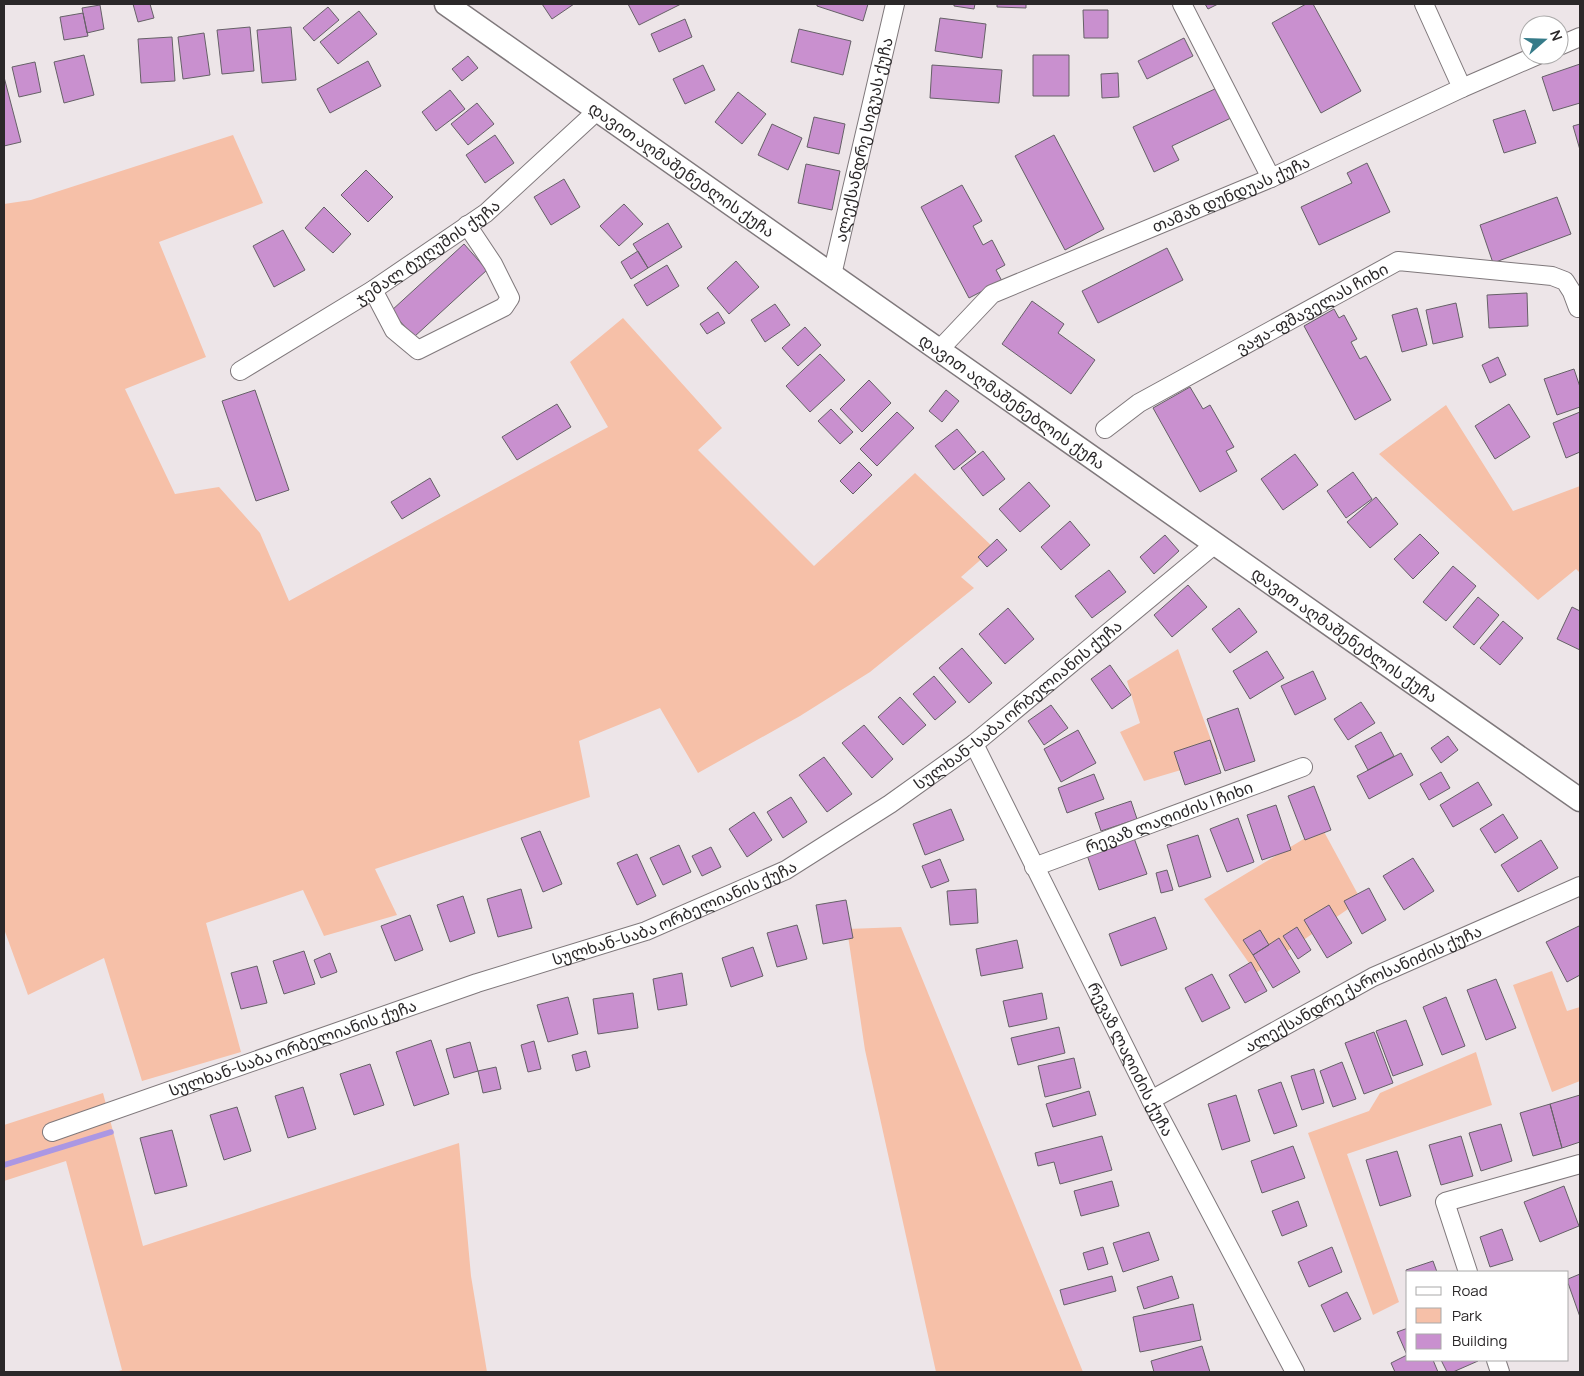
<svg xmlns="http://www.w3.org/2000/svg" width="1584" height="1376" font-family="Manrope,'Noto Sans Georgian',sans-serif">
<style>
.green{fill:#f6c0a8}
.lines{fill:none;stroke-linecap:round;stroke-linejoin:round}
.stream{stroke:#ab97e3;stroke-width:5.5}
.building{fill:#c990cf;stroke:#666167}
.minor-casing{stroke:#7f787b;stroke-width:20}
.major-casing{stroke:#7f787b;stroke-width:25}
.minor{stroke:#fff;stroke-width:18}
.major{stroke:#fff;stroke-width:22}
.labels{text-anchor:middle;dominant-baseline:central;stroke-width:4;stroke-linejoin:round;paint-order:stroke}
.street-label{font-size:16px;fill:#2b2829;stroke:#fff}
</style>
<rect width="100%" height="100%" fill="#ede5e8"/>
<path class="green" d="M233,135L263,203L159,242L206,357L125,389L175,494L219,487L260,533L289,601L608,427L570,362L623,318L722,428L698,450L814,566L915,473L994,548L961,577L974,588L870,672L800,716L698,773L660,708L579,741L590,797L375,869L397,915L324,936L303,890L206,923L241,1052L142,1081L104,958L28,995L4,929V204L31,200Z
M1446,405L1513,511L1580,486V573L1576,569L1538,600L1379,454Z
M1178,649L1218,759L1144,781L1120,732L1140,723L1127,681Z
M1322,828L1361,900L1256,973L1204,899Z
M901,927L1083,1372H936L865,1050L847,929Z
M1552,971L1567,1011L1580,1007V1081L1552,1092L1513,985Z
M1476,1052L1492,1105L1347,1154L1399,1302L1373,1315L1308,1133L1369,1111L1380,1093Z
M103,1093L143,1246L459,1143L471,1276L487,1372H115L122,1370L66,1161L4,1181V1125Z"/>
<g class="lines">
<path class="stream" d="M4,1165L111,1132"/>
</g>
<path class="building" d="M133,4H150L154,18L138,22Z
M542,4H574L552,19Z
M628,4H681L639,25Z
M817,4H868L863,21L817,6Z
M954,4H975L974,9L954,6Z
M997,4H1026V8L997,7Z
M1205,4H1218L1208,9Z
M1306,4H1313L1361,91L1321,113L1272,23Z
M100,5L104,29L87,33L82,8Z
M328,7L339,20L314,41L303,28Z
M1083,10H1108V38H1084Z
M359,11L377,34L338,64L320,42Z
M83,13L88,36L64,40L60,17Z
M940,18L986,24L982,58L935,51Z
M685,19L692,37L659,52L651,34Z
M250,27L254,71L222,74L217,30Z
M291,27L296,80L262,83L257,30Z
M799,29L851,41L843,75L791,62Z
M204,33L210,75L183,79L178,37Z
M172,37L175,81L141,83L138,39Z
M1184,38L1193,56L1147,79L1138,61Z
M84,55L94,95L64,103L54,62Z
M1033,55H1069V96H1033Z
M468,56L478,68L462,81L452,69Z
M368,61L381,86L330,113L317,89Z
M35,62L41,92L19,97L12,67Z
M1580,64V103L1553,111L1542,77Z
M703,65L715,90L685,104L673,79Z
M932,65L1002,70L999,103L930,98Z
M1118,73L1119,97L1102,98L1101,74Z
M4,77L21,142L4,146Z
M1217,88L1231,118L1172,146L1179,160L1154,172L1133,127Z
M450,90L465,109L436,131L422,112Z
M738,92L766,114L742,144L715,122Z
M477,103L494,124L468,145L451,124Z
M1525,110L1536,143L1504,153L1493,120Z
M814,117L845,124L839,154L807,147Z
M772,124L802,138L788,170L758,155Z
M1580,124V150L1573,126Z
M495,135L514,163L485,183L466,155Z
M1054,135L1104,229L1065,250L1015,156Z
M1367,163L1390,212L1319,245L1301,207L1352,183L1347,173Z
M806,164L840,171L832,210L798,203Z
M366,170L393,197L368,222L341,195Z
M564,179L580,207L551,225L534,197Z
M962,185L982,221L973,226L983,245L992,240L1005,265L996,270L1002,281L969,298L921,207Z
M1557,197L1571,234L1493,263L1480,225Z
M624,204L643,224L619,246L600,226Z
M324,207L351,234L333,253L305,228Z
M668,223L682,247L648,268L633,244Z
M283,230L305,270L274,287L253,246Z
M464,244L487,270L414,337L391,311Z
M1167,248L1183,280L1098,323L1082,291Z
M638,251L648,268L631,279L621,262Z
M736,261L759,287L729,314L707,288Z
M667,265L679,286L647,306L634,285Z
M1527,293L1528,326L1489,328L1487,295Z
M1032,301L1064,324L1058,333L1095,360L1071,394L1002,344Z
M1456,303L1463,337L1433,344L1426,310Z
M775,304L790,325L765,342L751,320Z
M1417,308L1427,345L1402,352L1392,315Z
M1334,309L1339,318L1344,315L1357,339L1351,342L1360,359L1366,356L1391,400L1355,420L1304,326Z
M718,312L725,323L707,334L700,324Z
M805,327L821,345L798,366L782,348Z
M820,354L845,380L810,412L786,386Z
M1498,357L1506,375L1490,383L1482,365Z
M1574,369L1580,387V407L1557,415L1544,379Z
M869,380L891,403L862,432L840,409Z
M1190,387L1203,409L1210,405L1234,447L1226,451L1237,471L1200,492L1153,408Z
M255,390L289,490L256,501L222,401Z
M946,390L959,401L942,422L929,411Z
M557,404L571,427L517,460L502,437Z
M1509,404L1530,437L1495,459L1475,426Z
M831,409L853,432L840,444L818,421Z
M897,412L914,428L877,466L860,449Z
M1580,412V452L1566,458L1553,423Z
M957,429L976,452L954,470L935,446Z
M983,451L1005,479L983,496L961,468Z
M1295,454L1318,485L1283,510L1261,479Z
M859,462L872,475L853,494L840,481Z
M1353,472L1372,499L1346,518L1327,491Z
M430,478L440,496L402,519L391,502Z
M1029,482L1050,506L1020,532L999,509Z
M1376,497L1398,524L1370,548L1347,522Z
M1070,521L1090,545L1061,570L1041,547Z
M1420,534L1439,553L1413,579L1394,559Z
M1165,535L1179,551L1154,574L1140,557Z
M997,539L1007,550L987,567L978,557Z
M1453,566L1476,586L1446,621L1423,602Z
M1109,570L1126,592L1092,618L1075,596Z
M1188,585L1207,607L1172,637L1154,615Z
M1478,597L1499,615L1474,645L1453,627Z
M1572,607L1580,611V650L1557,639Z
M1008,608L1034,639L1005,664L979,634Z
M1239,608L1257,632L1230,653L1212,629Z
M1503,621L1523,638L1500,665L1480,648Z
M962,648L992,683L969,703L939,668Z
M1267,651L1284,678L1250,699L1233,671Z
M1110,665L1131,695L1112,709L1091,679Z
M1313,671L1326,699L1295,715L1281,686Z
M934,676L956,702L935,720L913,694Z
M900,697L926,725L903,745L878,717Z
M1361,702L1375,723L1348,740L1334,719Z
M1051,705L1068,728L1044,745L1028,721Z
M1238,708L1255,761L1225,771L1207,719Z
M864,725L893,759L872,778L842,743Z
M1078,730L1096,763L1061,782L1044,749Z
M1381,732L1394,756L1368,770L1355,746Z
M1448,736L1458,750L1441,763L1431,748Z
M1210,740L1221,773L1185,785L1174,752Z
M1401,753L1413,775L1369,799L1357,776Z
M824,757L852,794L827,812L799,775Z
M1441,772L1450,788L1429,800L1420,784Z
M1094,774L1104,799L1067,813L1058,788Z
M1478,782L1492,805L1453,827L1440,805Z
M1314,786L1331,830L1305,840L1288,796Z
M791,797L807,822L783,838L767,812Z
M1131,801L1137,819L1101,831L1095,813Z
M1276,805L1291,850L1262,860L1247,815Z
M951,809L964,840L925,855L913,824Z
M754,812L772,840L747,857L729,829Z
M1503,814L1518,838L1495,853L1480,829Z
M1238,818L1254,862L1227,872L1210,829Z
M540,831L562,884L543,892L521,838Z
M1198,835L1211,877L1179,887L1167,845Z
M1134,838L1147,874L1099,890L1087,855Z
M1541,840L1558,868L1518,892L1501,865Z
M679,845L691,872L663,885L650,858Z
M711,847L721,867L702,876L692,856Z
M637,854L656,896L637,905L617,863Z
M1413,858L1434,891L1404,910L1383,876Z
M940,859L949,881L931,888L922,866Z
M1167,870L1173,890L1161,893L1156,873Z
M1369,888L1386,920L1362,934L1344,901Z
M521,889L532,928L498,937L487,899Z
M976,889L978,923L950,925L947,891Z
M463,896L475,933L450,942L437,905Z
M846,900L853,938L823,944L816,905Z
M1329,905L1352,943L1327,958L1304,920Z
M410,915L423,950L395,961L381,926Z
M1155,917L1167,949L1121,966L1109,934Z
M797,925L807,959L777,967L767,933Z
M1579,926L1580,928V975L1567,982L1546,942Z
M1297,927L1311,950L1298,959L1283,936Z
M1260,930L1269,945L1253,955L1243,940Z
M1279,938L1300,972L1273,988L1253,955Z
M1017,940L1023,968L981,976L976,949Z
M753,947L763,976L731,987L722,958Z
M304,951L315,984L284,994L273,961Z
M330,953L337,972L321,978L314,960Z
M1251,962L1267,991L1245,1003L1229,975Z
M257,966L267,1003L241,1009L231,973Z
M682,973L687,1005L658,1010L653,979Z
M1212,974L1230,1008L1202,1022L1185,988Z
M1496,979L1516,1028L1486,1040L1467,990Z
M633,993L638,1028L598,1034L593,999Z
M1042,993L1047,1019L1009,1027L1003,1001Z
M568,997L578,1034L548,1042L537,1005Z
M1446,997L1465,1046L1442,1055L1423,1007Z
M1406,1020L1423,1065L1393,1076L1376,1031Z
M1059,1027L1065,1053L1018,1065L1011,1038Z
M1374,1032L1393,1083L1364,1094L1345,1043Z
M431,1040L449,1094L414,1106L396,1052Z
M534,1041L541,1069L528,1072L521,1045Z
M470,1042L478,1071L454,1078L446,1049Z
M586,1051L590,1067L576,1071L572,1055Z
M1074,1058L1081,1088L1045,1097L1038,1066Z
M1342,1062L1356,1099L1333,1107L1320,1071Z
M370,1064L384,1105L354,1115L340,1074Z
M496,1067L501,1089L483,1093L478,1071Z
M1314,1069L1324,1103L1302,1110L1291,1076Z
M1281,1082L1297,1126L1274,1134L1258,1090Z
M303,1087L316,1129L288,1138L275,1096Z
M1089,1091L1096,1115L1053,1127L1046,1104Z
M1236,1095L1250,1141L1222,1150L1208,1104Z
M1580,1095V1142L1562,1148L1550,1104Z
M1550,1104L1562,1148L1533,1156L1520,1113Z
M237,1107L251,1151L224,1160L210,1115Z
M1501,1124L1512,1161L1481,1171L1469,1133Z
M172,1130L187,1186L155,1194L140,1138Z
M1102,1136L1112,1170L1060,1184L1054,1162L1038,1166L1035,1153Z
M1461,1136L1473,1176L1441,1185L1429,1145Z
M1293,1146L1305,1178L1262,1193L1251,1161Z
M1397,1151L1411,1196L1380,1206L1366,1160Z
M1112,1181L1119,1206L1081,1216L1074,1191Z
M1564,1186L1579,1226L1540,1242L1524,1202Z
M1298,1201L1307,1226L1282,1236L1272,1211Z
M1502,1229L1513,1260L1490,1267L1480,1237Z
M1149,1232L1159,1260L1123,1272L1113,1243Z
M1103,1247L1108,1264L1088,1270L1083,1253Z
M1332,1247L1342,1272L1309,1287L1298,1262Z
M1433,1261L1437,1272H1408V1277L1406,1270Z
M1580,1274V1317L1568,1283V1279Z
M1112,1276L1116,1291L1064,1305L1060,1290Z
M1172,1276L1179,1298L1144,1309L1137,1287Z
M1347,1292L1361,1319L1334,1332L1321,1305Z
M1193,1304L1201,1340L1140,1352L1133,1317Z
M1408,1328V1355H1407L1397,1332Z
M1202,1346L1210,1372H1154L1151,1361Z
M1407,1355L1408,1360H1433L1438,1372H1395L1391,1363Z
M1441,1360H1477L1478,1361L1453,1372H1447Z"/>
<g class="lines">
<g class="minor-casing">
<g id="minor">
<path d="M1182,4L1271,178"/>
<path d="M1424,4L1462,88"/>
<path d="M1559,46L1580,37"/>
<path id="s1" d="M832,275L895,4"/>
<path d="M373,290L394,330L418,350L504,307L510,298L493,264L467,225"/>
<path id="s2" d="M939,350L992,294L1271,178L1462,88L1538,55"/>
<path id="s3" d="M240,371L373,290L486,213L598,110"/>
<path id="s4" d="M1105,429L1139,403L1398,261L1552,276L1565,281L1572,292L1578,308L1580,307"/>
<path id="s5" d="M974,744L1151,1100L1295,1372"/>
<path id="s6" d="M1034,867L1303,767"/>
<path id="s7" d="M1151,1100L1373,977L1580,886"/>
<path id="s8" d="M52,1132L477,983L646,931L786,870L890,804L974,744L1215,544"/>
<path d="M1468,1272L1445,1202L1580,1164"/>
<path d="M1496,1360L1500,1372"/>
</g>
</g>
<g class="major-casing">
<g id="major">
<path id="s9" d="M446,4L1580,800"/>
</g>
</g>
<use href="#minor" class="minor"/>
<use href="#major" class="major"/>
</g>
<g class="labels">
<g class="street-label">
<text stroke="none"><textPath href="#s1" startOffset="139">ალექსანდრე სიგუას ქუჩა</textPath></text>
<text stroke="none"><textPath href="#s9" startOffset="288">დავით აღმაშენებლის ქუჩა</textPath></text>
<text stroke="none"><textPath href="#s2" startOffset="336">თამაზ დუნდუას ქუჩა</textPath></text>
<text stroke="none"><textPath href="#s3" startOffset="222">ჯემალ ტუღუშის ქუჩა</textPath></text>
<text stroke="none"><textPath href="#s4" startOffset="240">ვაჟა-ფშაველას ჩიხი</textPath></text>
<text stroke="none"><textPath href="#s9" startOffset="692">დავით აღმაშენებლის ქუჩა</textPath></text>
<text stroke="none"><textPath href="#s9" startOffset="1098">დავით აღმაშენებლის ქუჩა</textPath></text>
<text stroke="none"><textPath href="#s8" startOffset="1065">სულხან-საბა ორბელიანის ქუჩა</textPath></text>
<text stroke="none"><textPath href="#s6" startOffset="144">რევაზ ლაღიძის I ჩიხი</textPath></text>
<text stroke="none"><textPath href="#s8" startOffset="660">სულხან-საბა ორბელიანის ქუჩა</textPath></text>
<text stroke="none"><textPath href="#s7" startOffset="240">ალექსანდრე ქაროსანიძის ქუჩა</textPath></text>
<text stroke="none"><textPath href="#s8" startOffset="255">სულხან-საბა ორბელიანის ქუჩა</textPath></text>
<text stroke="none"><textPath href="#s5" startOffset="352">რევაზ ლაღიძის ქუჩა</textPath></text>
</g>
</g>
<rect width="1584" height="1376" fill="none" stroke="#2b2829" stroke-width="10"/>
<rect x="1406" y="1271" width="162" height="90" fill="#ffffff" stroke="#aaa9a9"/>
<rect x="1416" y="1287" width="25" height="8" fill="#ffffff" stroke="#aaa9a9"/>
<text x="1452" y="1296" font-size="15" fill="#2b2829">Road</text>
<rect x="1416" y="1308" width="25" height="15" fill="#f6c0a8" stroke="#aaa9a9"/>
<text x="1452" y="1321" font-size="15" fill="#2b2829">Park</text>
<rect x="1416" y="1334" width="25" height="15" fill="#c990cf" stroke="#aaa9a9"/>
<text x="1452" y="1346" font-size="15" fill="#2b2829">Building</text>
<g transform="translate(1544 40) rotate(70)"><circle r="24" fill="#ffffff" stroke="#aaa9a9"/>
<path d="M0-4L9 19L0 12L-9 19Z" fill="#367b89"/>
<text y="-8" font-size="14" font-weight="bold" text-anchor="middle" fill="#2b2829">N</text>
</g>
</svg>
